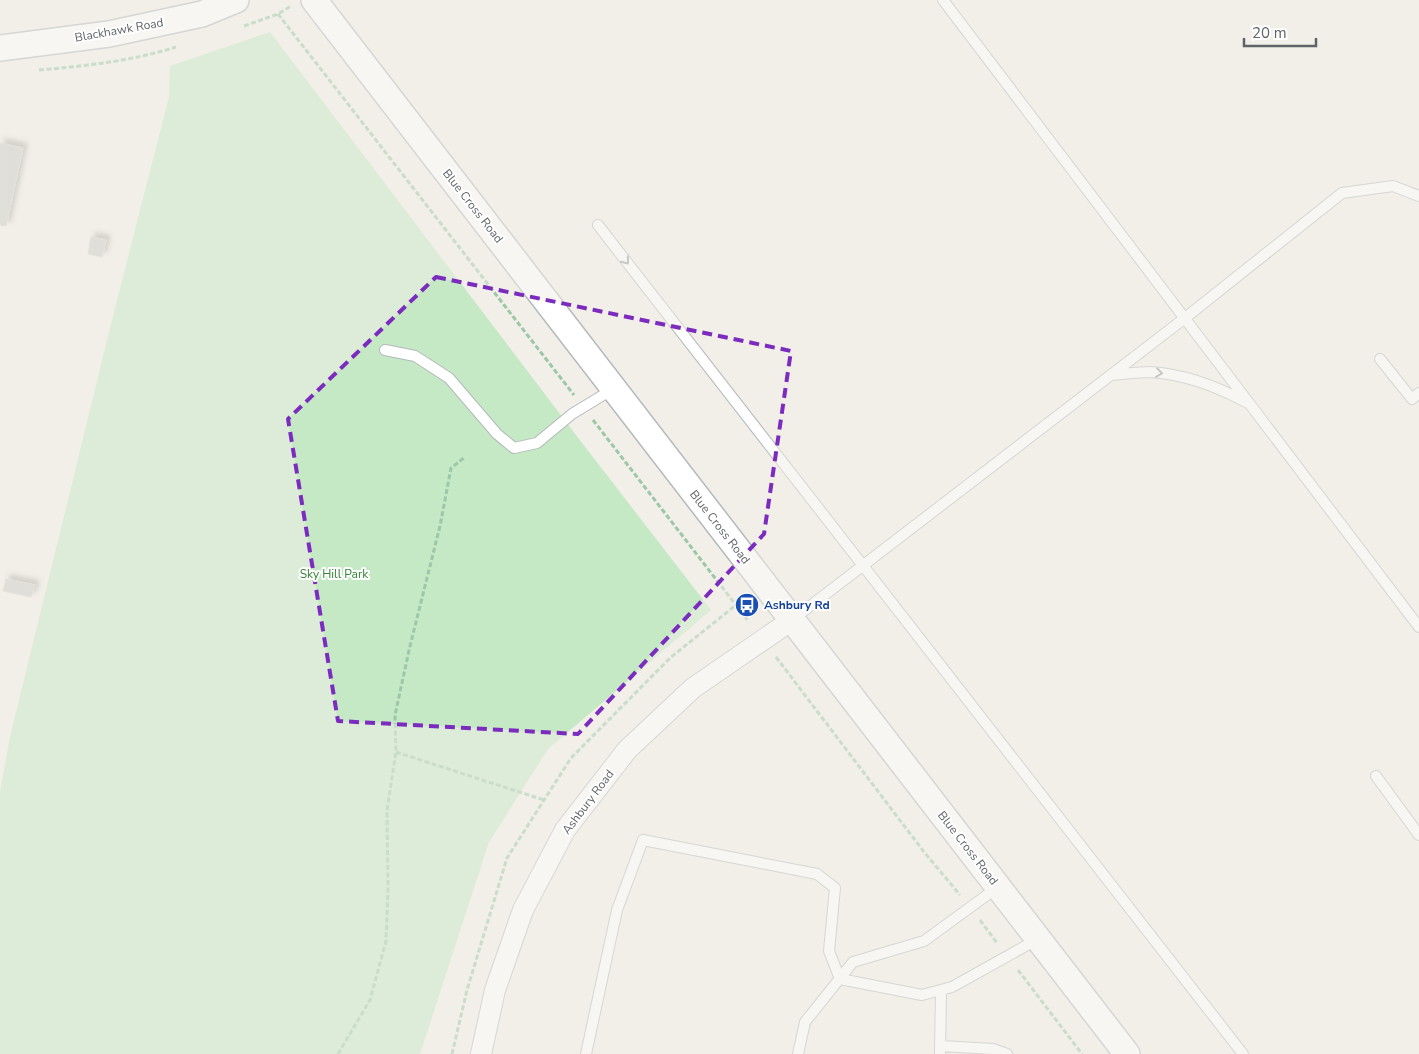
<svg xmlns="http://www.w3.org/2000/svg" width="1419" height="1054" font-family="'Nunito Sans',sans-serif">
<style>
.green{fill:#c5e8c5}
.building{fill:#cccac5;stroke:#d6d1c6;filter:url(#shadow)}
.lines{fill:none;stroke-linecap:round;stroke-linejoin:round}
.service-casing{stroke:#b5b8bc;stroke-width:12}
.minor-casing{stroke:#b5b8bc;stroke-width:22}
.tertiary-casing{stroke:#b5b8bc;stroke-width:28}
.path{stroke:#9cc7a9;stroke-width:3;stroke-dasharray:5 2.5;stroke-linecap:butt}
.service{stroke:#fff;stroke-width:10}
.minor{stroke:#fff;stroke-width:20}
.tertiary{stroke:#fff;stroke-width:25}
.oneway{stroke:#979a9d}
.marked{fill:none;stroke:#7b2cbf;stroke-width:4;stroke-dasharray:10 6;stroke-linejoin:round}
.labels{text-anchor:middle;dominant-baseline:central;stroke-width:4;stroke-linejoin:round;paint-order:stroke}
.street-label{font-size:12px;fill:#5f6368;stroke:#fff}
.park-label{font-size:12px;fill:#348238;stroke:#fff}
.transit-label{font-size:12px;font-weight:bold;fill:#164399;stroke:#fff;text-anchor:start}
</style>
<defs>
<filter id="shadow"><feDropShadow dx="4.5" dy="-4.5" stdDeviation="2.5" flood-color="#0004"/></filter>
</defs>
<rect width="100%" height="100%" fill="#f1efe8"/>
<path class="green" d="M270,32L579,439L711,610L548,749L489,842L420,1054H0V792L10,737L111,324L169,97L170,66Z"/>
<path class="building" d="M0,143L23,148L6,226L0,225Z
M91,237L106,240L102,257L88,254Z
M6,579L35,585L31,597L3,591Z"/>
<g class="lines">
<g class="service-casing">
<path id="service" d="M943,0L1419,627
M598,225L1243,1054
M385,350L415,356L449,378L497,434L514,448L537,443L572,414L613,389
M1380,359L1412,399L1419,393
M1111,375C1124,374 1138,372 1150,372C1185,374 1216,386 1246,402
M792,620L1185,318L1342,193L1393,186L1419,196
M1376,776L1419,835
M840,979L922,995L952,987L1038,939
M941,1046L993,1049L1007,1054
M586,1054L617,910L643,840L817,874L835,888L829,951L840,979
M798,1054L805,1022L853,962L924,941L998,887
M940,1054L941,990"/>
</g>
<g class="minor-casing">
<path id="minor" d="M481,1054L495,990L523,910L565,830L627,750L693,688L792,620"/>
</g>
<g class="tertiary-casing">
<path id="tertiary" d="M314,0L1127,1054
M0,48L109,34L202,14L236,0"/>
</g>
<path class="path" d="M278,14L574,395
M244,26L278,14L291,6
M39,70C85,66 132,61 176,47
M593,420L749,622
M776,657L924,852L960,895
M396,752L544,800
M980,920L997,943
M1018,970L1082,1054
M338,1054L370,1000L386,941L388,888L387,810L396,752L395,715L410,646L440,526L451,468L465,457
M452,1054L467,990L507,858L571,758L670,658L736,605"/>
<use href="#service" class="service"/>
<use href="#minor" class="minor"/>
<use href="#tertiary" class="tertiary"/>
</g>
<defs><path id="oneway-chevron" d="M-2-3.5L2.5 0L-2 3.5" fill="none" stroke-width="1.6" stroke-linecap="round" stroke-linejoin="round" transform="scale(1.25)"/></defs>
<g class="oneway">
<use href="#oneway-chevron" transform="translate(626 261) rotate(52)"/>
<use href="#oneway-chevron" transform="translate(1159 373) rotate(8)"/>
</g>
<path d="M0 0H1419V1054H0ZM436,277L791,351L764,534L578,734L338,721L288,419Z" fill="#f1efe8" fill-opacity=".55" fill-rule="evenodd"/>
<path class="marked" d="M436,277L791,351L764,534L578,734L338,721L288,419Z"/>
<defs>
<g id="bus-disc" transform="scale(1.25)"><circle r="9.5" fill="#1a4fb4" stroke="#fff"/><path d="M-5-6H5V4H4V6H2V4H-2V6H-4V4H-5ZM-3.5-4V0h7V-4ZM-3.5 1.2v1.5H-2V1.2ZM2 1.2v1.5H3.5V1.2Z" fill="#fff"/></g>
</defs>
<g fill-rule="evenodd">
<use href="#bus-disc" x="747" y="605"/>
</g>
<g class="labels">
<g class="street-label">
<text transform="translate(119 30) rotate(-10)">Blackhawk Road</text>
<text transform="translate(473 206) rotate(52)">Blue Cross Road</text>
<text transform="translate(720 527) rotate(52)">Blue Cross Road</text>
<text transform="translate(588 802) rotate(-53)">Ashbury Road</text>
<text transform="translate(968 848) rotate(52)">Blue Cross Road</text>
</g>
<g class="park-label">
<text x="334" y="574">Sky Hill Park</text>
</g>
<g class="transit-label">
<text x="764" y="605">Ashbury Rd</text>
</g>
</g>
<path d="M1244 38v8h72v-8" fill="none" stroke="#5f6368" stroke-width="2.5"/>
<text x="1252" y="38" font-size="15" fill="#5f6368" stroke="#ffffff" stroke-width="4" paint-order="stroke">20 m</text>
</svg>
